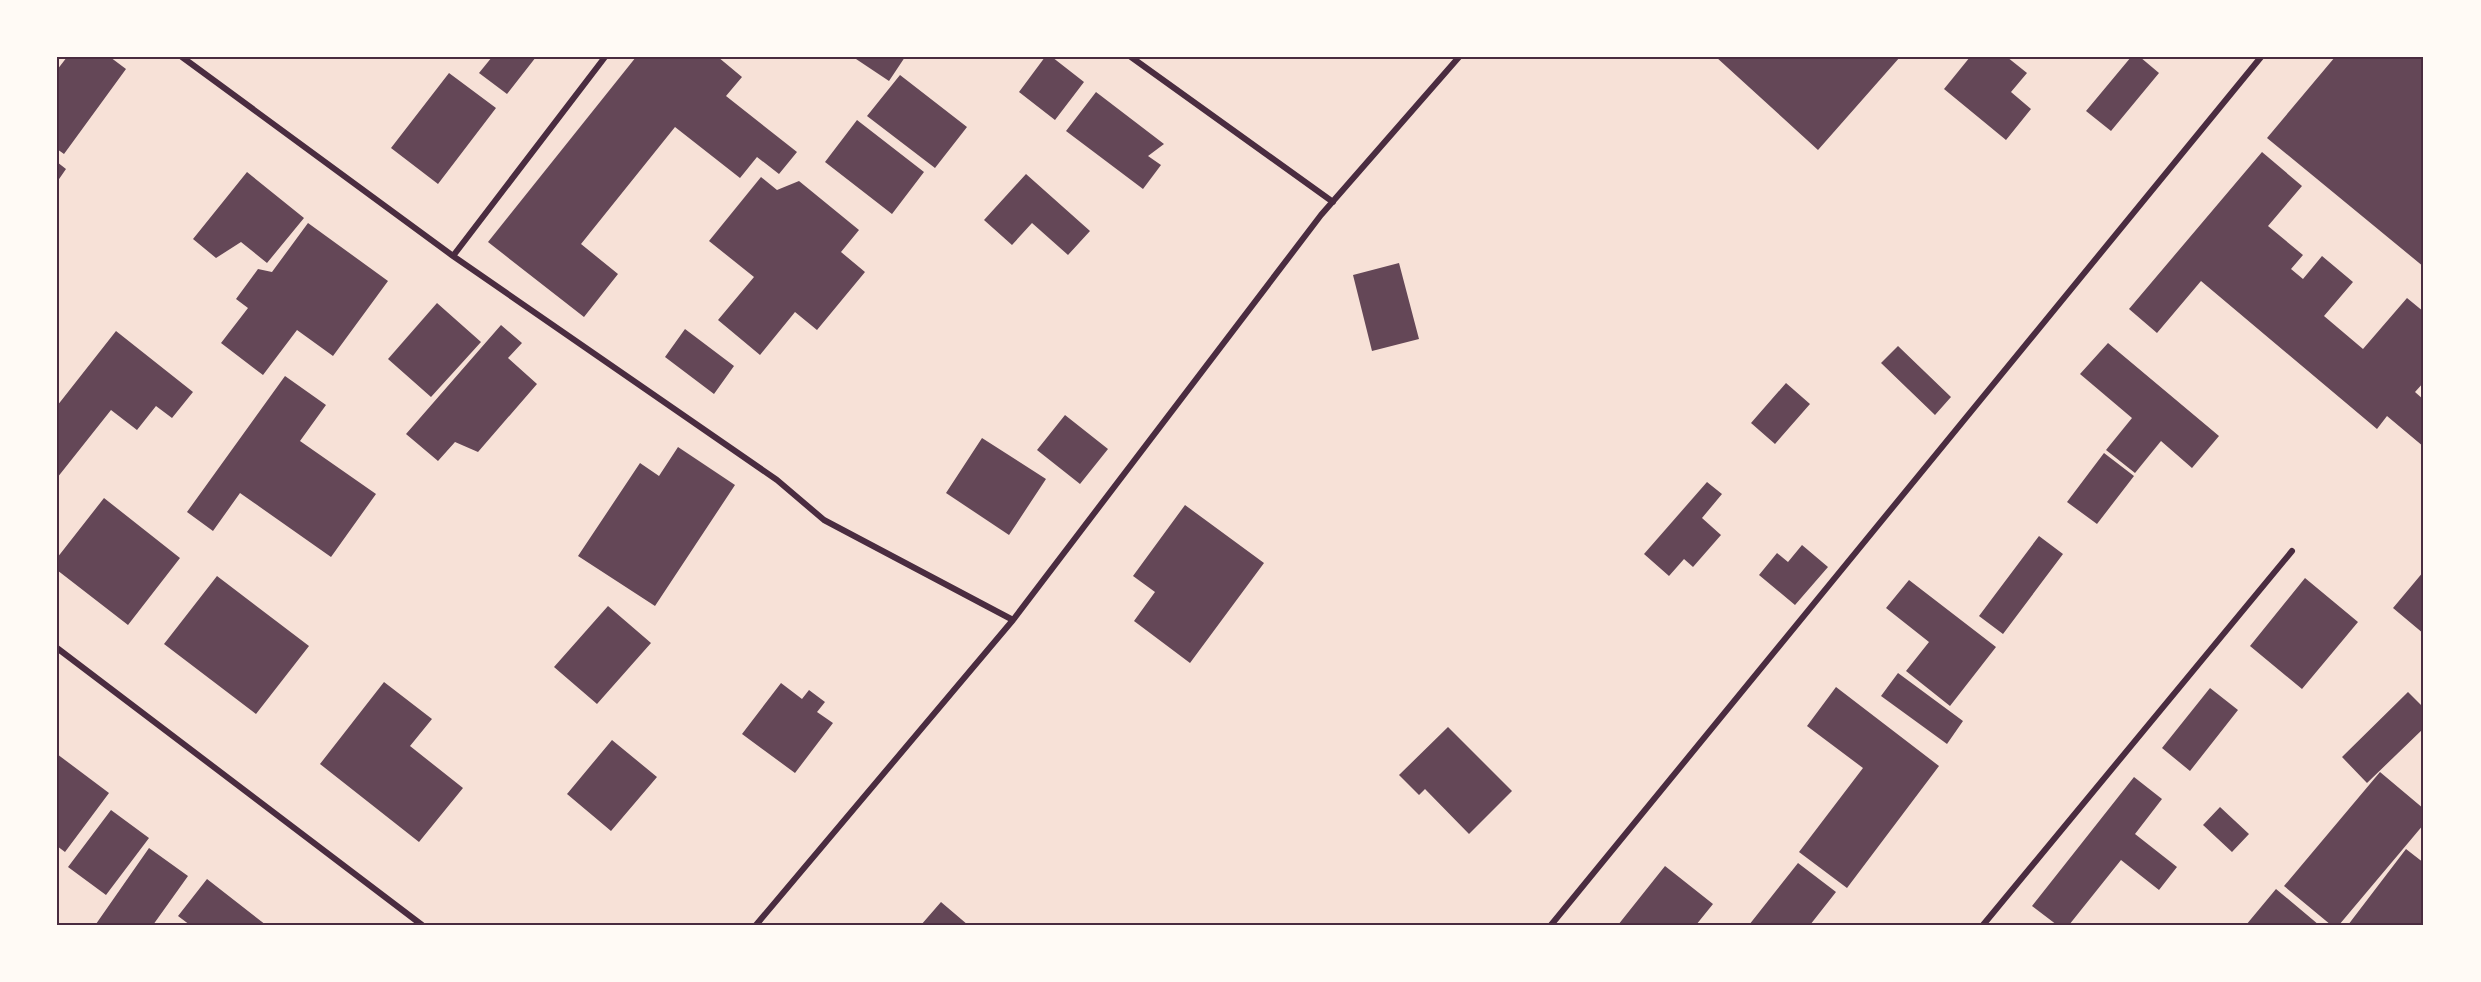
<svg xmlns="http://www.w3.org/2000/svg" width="2481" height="982" font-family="Quicksand,sans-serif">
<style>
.building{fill:#644757}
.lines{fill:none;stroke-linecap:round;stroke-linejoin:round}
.minor{stroke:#4a2c40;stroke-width:6}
.neatline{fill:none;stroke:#4a2c40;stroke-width:2}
</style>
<rect width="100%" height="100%" fill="#f7e1d7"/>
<path class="building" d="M67,57H110L126,69L64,154L57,149V70Z
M492,57H536L507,94L479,73Z
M636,57H718L742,77L726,96L797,152L779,174L757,157L740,178L675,127L581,244L618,274L584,317L488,242Z
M853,57H905L889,81Z
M1045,57H1052L1084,82L1055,120L1019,92Z
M1716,57H1900L1818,150Z
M1970,57H2007L2027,73L2011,92L2031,109L2006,140L1944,89Z
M2131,57H2140L2159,73L2111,131L2086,111Z
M2335,57H2420L2424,60V267L2267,138Z
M449,73L496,108L438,184L391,148Z
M900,75L967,127L935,168L867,116Z
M1096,92L1164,144L1148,156L1161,165L1143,189L1066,131Z
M857,120L924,172L892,214L825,162Z
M2262,152L2302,186L2268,226L2303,255L2291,269L2303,279L2322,256L2353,282L2324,316L2363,349L2407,298L2424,312V382L2415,392L2424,400V447L2387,416L2377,429L2201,281L2157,333L2129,309Z
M57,162L66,169L57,182Z
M247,172L304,218L267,263L241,242L216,258L193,239Z
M1026,174L1090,231L1068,255L1032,223L1012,245L984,220Z
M761,177L777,190L799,181L859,230L841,252L865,272L817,330L795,312L760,355L718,320L754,277L709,241Z
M308,223L388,281L333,356L297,330L263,375L221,343L248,308L236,299L258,269L272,272Z
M1399,263L1419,339L1372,351L1353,275Z
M437,303L481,342L431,397L388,359Z
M501,325L522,343L508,358L537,384L478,452L455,442L438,461L406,434Z
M685,329L734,366L714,394L665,357Z
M116,331L193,392L172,418L156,406L137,430L111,410L57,478V406Z
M2108,343L2219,436L2192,468L2161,441L2135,473L2106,450L2132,418L2080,374Z
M1898,346L1951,397L1935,415L1881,363Z
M285,376L326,405L300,441L376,494L331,557L240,493L213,531L187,512Z
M1786,383L1810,404L1775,444L1751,423Z
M1065,415L1108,449L1080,484L1037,450Z
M982,438L1046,479L1009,535L946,493Z
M678,447L735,485L655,606L578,556L640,463L659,476Z
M2104,453L2134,476L2097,524L2067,502Z
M1707,482L1722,494L1702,518L1721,535L1693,567L1684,559L1669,576L1644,554Z
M104,498L180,558L128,625L57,570V558Z
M1185,505L1264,563L1190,663L1134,621L1155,592L1133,576Z
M2039,536L2063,554L2003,634L1979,616Z
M1802,545L1828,567L1795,605L1759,575L1777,553L1788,562Z
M2424,571V634L2393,608Z
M217,576L309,646L256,714L164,644Z
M2305,578L2358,622L2302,689L2250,646Z
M1909,580L1996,647L1950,706L1906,671L1929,642L1886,608Z
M608,606L651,643L597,704L554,667Z
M1898,673L1963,721L1947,744L1881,696Z
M384,682L432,719L410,746L463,788L419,842L320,764Z
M781,683L802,699L809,690L825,702L817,712L833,723L795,773L742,734Z
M1836,687L1939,766L1847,888L1799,852L1863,768L1807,726Z
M2210,688L2238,710L2190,771L2162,748Z
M2408,692L2424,708V728L2367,783L2342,757Z
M1448,727L1512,791L1469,834L1425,789L1419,795L1399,775Z
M612,740L657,777L611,831L567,794Z
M57,754L109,793L65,852L57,846Z
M2380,772L2424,809V824L2339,925H2331L2284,886Z
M2134,777L2162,799L2135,834L2177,867L2159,890L2121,860L2069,925H2057L2032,906Z
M2220,807L2249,834L2232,852L2203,825Z
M111,810L149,838L106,895L68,867Z
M149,848L188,876L153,925L96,924Z
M2406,849L2424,863V925H2348Z
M1798,863L1836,892L1810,925H1749Z
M1665,866L1713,904L1696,925H1618Z
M207,879L266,925H190L178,916Z
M2276,889L2319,925H2246Z
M941,902L968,925H921Z"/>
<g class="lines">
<path class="minor" d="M182,57L453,256L777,480L824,520L1013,620
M1131,57L1333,202
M453,256L605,57
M57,648L422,925
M756,925L1013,620L1321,215L1459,57
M1551,925L2261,57
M1983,925L2292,551"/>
</g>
<rect width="2481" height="982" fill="none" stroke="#fffaf5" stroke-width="117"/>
<rect x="58" y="58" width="2364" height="866" class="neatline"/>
</svg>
